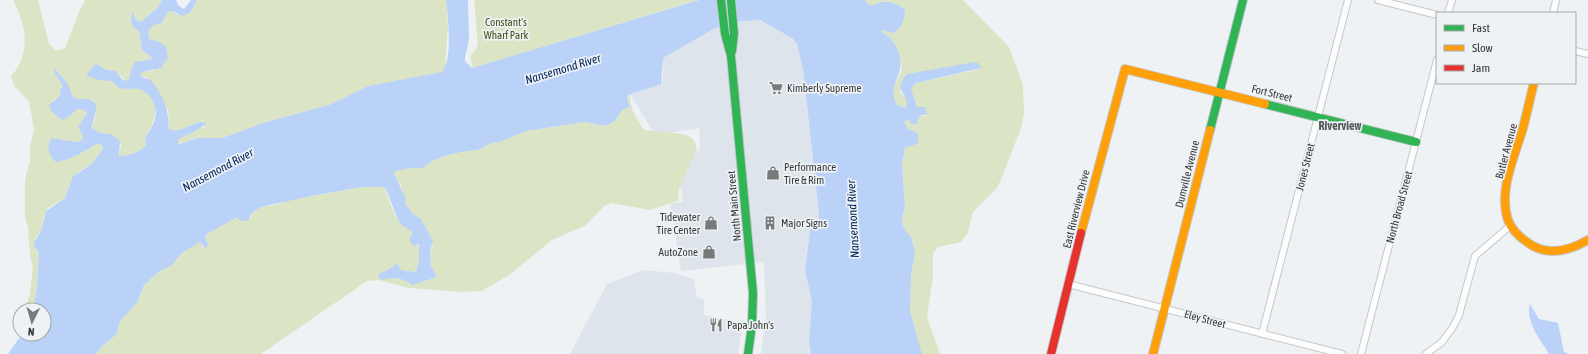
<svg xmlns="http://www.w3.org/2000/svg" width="1588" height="354" font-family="'Asap Condensed',sans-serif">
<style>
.built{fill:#dee4eb}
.green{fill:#dbe5c5}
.water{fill:#bad2f8}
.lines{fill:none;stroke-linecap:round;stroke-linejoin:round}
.street-casing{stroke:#c5c7c9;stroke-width:8}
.fast-casing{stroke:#c5c7c9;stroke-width:10}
.slow-casing{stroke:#c5c7c9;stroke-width:10}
.jam-casing{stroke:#c5c7c9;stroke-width:10}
.street{stroke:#fdfdfd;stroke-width:6}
.fast{stroke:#30b455;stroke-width:8}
.slow{stroke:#ff9f0a;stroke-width:8}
.jam{stroke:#e5322d;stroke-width:8}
.labels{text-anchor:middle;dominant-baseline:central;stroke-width:3.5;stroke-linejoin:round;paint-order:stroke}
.park-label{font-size:11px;fill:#434f17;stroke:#eef2f5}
.poi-label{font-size:11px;fill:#37383a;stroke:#eef2f5;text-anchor:start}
.street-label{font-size:11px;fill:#37383a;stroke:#eef2f5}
.water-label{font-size:12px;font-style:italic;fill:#052860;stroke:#eef2f5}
.neighbourhood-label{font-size:12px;font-weight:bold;fill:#54575a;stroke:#eef2f5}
</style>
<rect width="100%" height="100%" fill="#eff2f4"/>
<path class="built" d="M757,19L792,38L797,44L803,69L819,214L818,225L810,230L805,265L812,301L809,348L811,354H761L766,318L764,262L681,271L670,204L683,202L678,159L700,149L699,128L655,135L630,94L661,84L663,79V58L696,37L715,28L742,21Z
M644,270L674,273L694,279L697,298L704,299V315L743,323L738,354H570L607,284Z"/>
<path class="green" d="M13,0H38L49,44L56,51L65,48L79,12L85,0H162L157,8L141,22L136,20L133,13C127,23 133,24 139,32L142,50L153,59L139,61L131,69L129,79L126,81L116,71L106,70L97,64L87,77C90,77 109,80 111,81C116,82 116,87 121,88C126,90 133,87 139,89C164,95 156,122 145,137L146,145C140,152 129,156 119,156L121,144L111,134L100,133L92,128L97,112L91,99H77L73,97L67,83L58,75L54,67L55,74L63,86L61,96L52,101L67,118L78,109L84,110L87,113L78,127L83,136L82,140L76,142L52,138L60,162L88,150L96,144L102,145L103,149L92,164L78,172L71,181L65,198L48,208L43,220L41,231L35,239L34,247L39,252L37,287L33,310H25L30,294L33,266L30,256L28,227L25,217V180L30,161V147L34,129L29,101L15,87L11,77C31,52 27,27 13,0Z
M197,0H446L448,26L445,69L442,72L429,76L368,86L329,105L266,122L222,138H197L178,144V140L191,132L204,127V121C193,122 180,135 169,129L168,110L147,77H142L140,75L142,72L154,71L160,42L149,39L147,32L153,24L162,23L168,11H172L178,15L190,13Z
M474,0H698L473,68L470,57L478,45Z
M865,0H963L1009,47L1023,85L1024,113L1021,128L1002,177L997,188L973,212L968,233L961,242L938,247L933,253V276L927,317L940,354H922L910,311L911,276L915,253L912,239L903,226L902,218L905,206L902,164L905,148L917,144L915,131L909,130L904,122L905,119L918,121L917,118L919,116H925L917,107L911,88L916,83L980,69L907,74L900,92L906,98L907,105L904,108L899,107C882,94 902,79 902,66C901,58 899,53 894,46C890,40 888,35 881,32V30L893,33L902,6L886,1L873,6L868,5Z
M630,94C629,108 637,119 644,130L682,134C691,136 695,140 697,148L679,190L678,201L650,210L611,203L604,206L586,225L552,240L509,275L482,291L462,292L409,288L378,280L367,281L261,354H96L101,347L117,334L120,321L137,303L144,285L160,271L171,266L182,253L195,243L200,242L204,248L207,234L234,219L250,218L253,212L261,207L276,205L288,200L363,187H383L386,189C387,197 392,208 395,215C400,225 410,226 413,231C419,241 424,263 416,272L401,270L397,263L388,270L378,274C401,282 411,279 434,273C429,263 429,254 433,245L421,219L413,214L405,203L401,185L394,175L395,171L410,168H422L434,160L451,154L481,149L491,143L500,142L526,131L585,122L605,126L615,121L622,110L630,107L627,99Z"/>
<path class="water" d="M162,0H176L178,5L184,9L191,0H197L190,13L182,16L172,11H168L162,23L153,25L148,32L149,39L160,42L166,47L168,58L161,68L142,72L140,75L142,77L151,80C164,98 168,106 169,129C181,135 198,118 206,123C202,129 185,135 178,140V144H180L197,138H222L266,122L329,105L368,86L442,72C453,59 448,17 446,0H468L469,39L465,58V61L472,68L699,0H865L868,5C874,6 878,2 884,2C890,1 901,5 905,10C905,18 902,29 893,33L881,30V32C888,35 891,39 895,45C912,73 884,82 897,105L904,108L907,105C905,88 893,92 907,74L975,62L978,63L981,68L916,83L911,88L917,107H925L927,114L919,116L917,124H911L908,119L904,122L909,130C918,131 920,135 917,144L905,148L902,164L905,206L902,218L903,226L912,239L915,253L911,276L910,311L922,354H811L809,342L812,301L805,270L810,230L811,226L818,225L819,214L803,69L797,44L792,38L760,20L742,21L715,28L663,58L661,84L628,95L627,99L630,107L622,110L615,121L605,126L585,122L526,131L500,142L491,143L481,149L451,154L434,160L422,168H410L395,171L394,175C400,183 401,191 406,198L405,203L413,214L421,219L433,241L430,252L431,266L437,277L412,285C404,278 393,276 382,280L378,276V274L388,270L397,263L401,270L416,272L419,262V244L413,246L409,239L413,232L403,226L398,220L386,189L384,187H363L316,195L261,207L253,212L247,221H242L237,218L234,219L207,234L205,237L208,244L206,249L200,242L182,253L171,266L160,271L144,285L137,303L120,321L117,334L101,347L96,354H8L22,334H44V310H33L37,287L39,252L34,247V242L41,231L46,211L65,198L73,176L92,164L103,149L102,145L96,144C89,150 65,162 56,162C49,156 45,146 52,138L76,142L82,140L83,136L78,127L87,113L84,110L78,109L67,118L62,120L51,111L49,105L60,96V91L63,86L55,74L53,67C55,69 64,79 67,83C70,87 70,93 74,97C78,101 86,97 91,100C102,105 92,120 92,128L100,133L111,134L120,141L119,156C129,156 140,152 146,145L145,137C155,124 160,112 151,98C148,94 143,90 139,89C132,87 123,91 118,87C115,85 114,82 111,81L99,80L86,76L93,66L97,64L106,70L116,71L122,79L126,81L129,79L131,69L135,62L153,59L142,50L139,32C132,24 128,24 133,12L136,20L141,22L157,8Z
M1530,304L1539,319L1558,323L1564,352L1569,354H1549C1540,339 1525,322 1530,304Z"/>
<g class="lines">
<g class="street-casing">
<path id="street" d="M1378,0L1437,15
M1448,13L1452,0
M1553,13L1556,0
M1575,51L1588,54
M1068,284L1342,354
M1262,334L1348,0
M1361,354L1437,60
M1426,354L1442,342L1453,327L1459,315L1475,256L1510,226"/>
</g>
<g class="fast-casing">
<path id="fast" d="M721,0L725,34L731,56L753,293L752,325L748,354
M731,0L734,34L732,51
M1265,104L1416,142
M1210,130L1243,0"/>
</g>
<g class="slow-casing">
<path id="slow" d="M1534,83C1530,98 1527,113 1523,128C1515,156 1498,190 1508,220C1512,231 1523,240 1533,246C1552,256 1571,250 1588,240
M1081,233L1125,69L1265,104
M1153,354L1210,130"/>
</g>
<g class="jam-casing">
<path id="jam" d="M1051,354L1081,233"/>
</g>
<use href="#street" class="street"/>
<use href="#fast" class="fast"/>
<use href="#slow" class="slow"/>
<use href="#jam" class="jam"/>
</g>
<defs>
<g id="supermarket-bare" transform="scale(1.08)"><path d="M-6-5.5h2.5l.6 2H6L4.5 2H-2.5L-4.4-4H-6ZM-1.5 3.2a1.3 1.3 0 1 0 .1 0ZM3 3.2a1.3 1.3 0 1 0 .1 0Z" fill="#77797b" stroke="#eef2f5" stroke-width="2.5" paint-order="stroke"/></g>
<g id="shop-bare" transform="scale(1.08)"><path d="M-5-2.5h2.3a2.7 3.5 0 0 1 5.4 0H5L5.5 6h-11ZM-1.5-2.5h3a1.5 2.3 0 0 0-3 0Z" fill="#77797b" stroke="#eef2f5" stroke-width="2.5" paint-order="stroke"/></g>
<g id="building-bare" transform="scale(1.08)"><path d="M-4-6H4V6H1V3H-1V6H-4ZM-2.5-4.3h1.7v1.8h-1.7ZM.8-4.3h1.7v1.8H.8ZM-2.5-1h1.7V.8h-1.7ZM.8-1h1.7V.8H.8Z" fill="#77797b" stroke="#eef2f5" stroke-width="2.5" paint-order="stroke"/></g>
<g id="restaurant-bare" transform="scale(1.08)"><path d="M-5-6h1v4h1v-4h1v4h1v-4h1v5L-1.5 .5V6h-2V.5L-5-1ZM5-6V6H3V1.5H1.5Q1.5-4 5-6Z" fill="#77797b" stroke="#eef2f5" stroke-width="2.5" paint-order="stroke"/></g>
</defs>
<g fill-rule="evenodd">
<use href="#supermarket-bare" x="776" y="88"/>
<use href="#shop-bare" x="773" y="173"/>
<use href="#shop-bare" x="711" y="223"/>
<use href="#building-bare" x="770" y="223"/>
<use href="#shop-bare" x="709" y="252"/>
<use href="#restaurant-bare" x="716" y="325"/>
</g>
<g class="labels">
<g class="park-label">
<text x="506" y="22">Constant's<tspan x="506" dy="13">Wharf Park</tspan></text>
</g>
<g class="poi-label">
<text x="787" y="88">Kimberly Supreme</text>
<text x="784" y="167">Performance<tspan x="784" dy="13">Tire &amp; Rim</tspan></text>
<text x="700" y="217" text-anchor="end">Tidewater<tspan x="700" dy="13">Tire Center</tspan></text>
<text x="781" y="223">Major Signs</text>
<text x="698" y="252" text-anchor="end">AutoZone</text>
<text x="727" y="325">Papa John's</text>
</g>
<g class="street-label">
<text transform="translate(1272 93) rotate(14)">Fort Street</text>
<text transform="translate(1506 151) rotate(-75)">Butler Avenue</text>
<text transform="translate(1305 167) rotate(-76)">Jones Street</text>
<text transform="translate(1187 174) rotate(-76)">Dumville Avenue</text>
<text transform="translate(734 206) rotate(-95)">North Main Street</text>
<text transform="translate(1399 207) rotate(-75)">North Broad Street</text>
<text transform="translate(1076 209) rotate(-76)">East Riverview Drive</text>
<text transform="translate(1205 319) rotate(15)">Eley Street</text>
</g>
<g class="water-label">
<text transform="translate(563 69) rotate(-17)">Nansemond River</text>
<text transform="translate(218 170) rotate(-28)">Nansemond River</text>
<text transform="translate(853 219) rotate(-93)">Nansemond River</text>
</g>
<g class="neighbourhood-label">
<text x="1340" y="126">Riverview</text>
</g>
</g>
<rect x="1436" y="12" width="140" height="72" fill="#eef2f5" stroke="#a5a8aa"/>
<rect x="1444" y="25" width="20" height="6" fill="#30b455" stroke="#a5a8aa"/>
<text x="1472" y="32" font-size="12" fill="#37383a">Fast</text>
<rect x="1444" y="45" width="20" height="6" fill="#ff9f0a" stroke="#a5a8aa"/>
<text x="1472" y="52" font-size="12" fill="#37383a">Slow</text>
<rect x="1444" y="65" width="20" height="6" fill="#e5322d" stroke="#a5a8aa"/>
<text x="1472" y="72" font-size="12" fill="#37383a">Jam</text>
<g transform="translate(32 322) rotate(185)"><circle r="19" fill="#eef2f5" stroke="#a5a8aa"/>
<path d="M0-3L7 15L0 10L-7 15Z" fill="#77797b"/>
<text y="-6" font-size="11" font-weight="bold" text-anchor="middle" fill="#37383a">N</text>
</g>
</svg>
